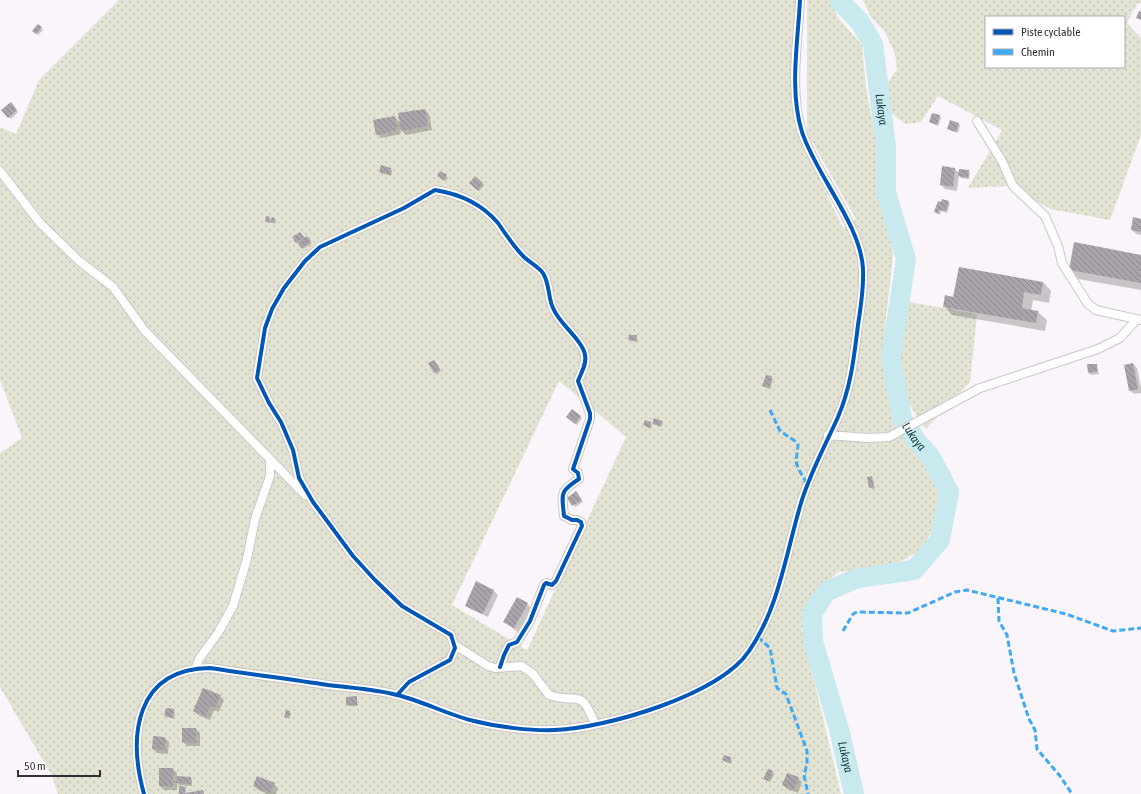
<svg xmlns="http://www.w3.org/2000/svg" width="1141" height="794" font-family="'Asap Condensed',sans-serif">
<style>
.grass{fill:url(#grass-dots);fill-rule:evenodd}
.shadow{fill:#0003}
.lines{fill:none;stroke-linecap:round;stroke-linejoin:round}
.river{stroke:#c8e9ed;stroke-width:20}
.building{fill:url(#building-back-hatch)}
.street-casing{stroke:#cdc6cd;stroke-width:10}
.street{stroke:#fefefe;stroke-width:8}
.quiet{stroke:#3fa9f5;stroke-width:3;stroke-dasharray:6 3;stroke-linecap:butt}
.cycleway-casing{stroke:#fff;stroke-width:6}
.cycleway{stroke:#0057b8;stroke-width:4}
.labels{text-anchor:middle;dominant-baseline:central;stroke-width:4;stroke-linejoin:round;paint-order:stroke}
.water-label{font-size:12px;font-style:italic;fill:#0e3c3f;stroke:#fff}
</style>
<defs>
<pattern id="grass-dots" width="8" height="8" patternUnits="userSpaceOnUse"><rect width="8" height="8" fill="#e2e3d3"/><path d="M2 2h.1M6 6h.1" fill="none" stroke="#c2c3b6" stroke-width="1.8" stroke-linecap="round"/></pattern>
<pattern id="building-back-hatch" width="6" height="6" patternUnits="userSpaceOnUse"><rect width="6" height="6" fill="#aca4ab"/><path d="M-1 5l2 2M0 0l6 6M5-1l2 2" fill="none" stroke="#8d868c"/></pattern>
</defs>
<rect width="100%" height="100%" fill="#faf5fa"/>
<path class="grass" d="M119,0H796L794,126L843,228L856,219L807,133V0H830L838,18L862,45L866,88L876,139L881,211L889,221L893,256L885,327L890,399L895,422L910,446L940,486L937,520L923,548L904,560L871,569L838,572L812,598L802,630L841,794H58L52,776L0,687V453L22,438L0,380V127L16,134L39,80ZM559,381L626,437L527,650L452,605Z
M863,0H1141V3L1137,4L1127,23L1141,38V135L1110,220L1050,209L1009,186L968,188L1002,130L938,96L921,122L906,124C900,120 893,115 889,110C879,97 888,80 897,70L895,54L885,32L871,17ZM986,17H1124V67H986Z
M909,302L977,314L970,382L926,429C910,408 897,384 897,356C898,340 905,318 909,302Z"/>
<path class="shadow" d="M38,25L43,30L38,35L33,31Z
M10,103L18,112L11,119L3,110Z
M425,110L429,114L432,130L406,135L400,129L401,134L381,138L377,134L394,117L401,123Z
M940,116L941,118L938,126L930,122Z
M958,124L960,125L958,133L948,129Z
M391,169L392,171L391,176L380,172Z
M955,169L960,174L968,171L970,173L969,179L961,178L959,175L957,191L945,189L941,185Z
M446,176L448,178L445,181L440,178Z
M475,177L484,185L479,191L470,183Z
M948,202L950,203L947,213L941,211L940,215L935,212L942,203Z
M269,218L271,220L272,218L275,219L276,221L275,224L271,221L270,223H268L266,221Z
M1141,220V235L1136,234L1132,230Z
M302,235L312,243L303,249L294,238Z
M1141,256V290L1078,279L1070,270Z
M1043,282L1051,291L1049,303L1033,300L1031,311L1038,312L1047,320L1045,331L952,315L944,306L954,298Z
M636,336L638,342L629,340Z
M434,361L441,371L436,374L429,364Z
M1133,364L1137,368L1141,388V393L1134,394L1129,390Z
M1097,365L1099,374L1091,375L1089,373Z
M772,377L773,379L770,389L765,387L764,386Z
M580,416L582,418L577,425L569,419Z
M661,422L663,423L661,427L654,423Z
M650,423L652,425L651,429L644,425Z
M871,477L875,488L872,489L870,487Z
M578,494L583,502L575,507L568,498Z
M476,583L494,591L498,595L488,617L470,609L466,605Z
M518,598L532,608L518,632L504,622Z
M220,696L224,700L219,712L214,710L210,720L198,715L194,711Z
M356,697L358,706H349L347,705Z
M166,709L175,712L174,719L165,715Z
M289,712L291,714L289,719L285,716Z
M196,729L200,733V746H187L183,742Z
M154,737L165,738L169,742L168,754L157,753L153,749Z
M730,758L732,760L731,764L723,760Z
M173,769L177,773V777L191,778L192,780V786L179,785L177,782V790H164L160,786Z
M772,772L774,774L770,782L764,779Z
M798,778L802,782L798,793L787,789L783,785Z
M274,784L278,788L276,794H267L258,790L254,786Z"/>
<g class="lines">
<path class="river" id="s1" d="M839,0L860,22L873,44L886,146V192L906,259L891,358L902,419L917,442L930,456L949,492L940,540L914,570L858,578L827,591L812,613L813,641L839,729L854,794"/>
</g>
<path class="building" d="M1139,11L1141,12V20L1136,18Z
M38,24L42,27L36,34L32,31Z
M11,102L17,110L8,118L1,110Z
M425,109L428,126L401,131L398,113Z
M932,113L940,115L937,125L929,122Z
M395,116L397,130L376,135L373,120Z
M950,120L959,123L956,132L947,129Z
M381,165L391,168L389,175L379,172Z
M942,166L955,168L953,187L940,185Z
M959,169L969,170L968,178L958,176Z
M440,171L447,175L443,180L437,176Z
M475,176L483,183L477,190L469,183Z
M942,199L949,201L946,211L939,210L938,214L934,212L938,201L941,202Z
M266,216L270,217L268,222H265Z
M272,217L275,218L273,223L270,222Z
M1133,217L1141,219V232L1131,230Z
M300,232L304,237L296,243L292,237Z
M307,236L311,241L301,248L298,243Z
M1074,242L1141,255V283L1069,270Z
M959,267L1043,282L1041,295L1024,292L1022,308L1038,311L1036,323L943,307L945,295L953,297Z
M629,335H637L636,341L628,340Z
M434,360L440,369L434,373L428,363Z
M1133,363L1138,389L1129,391L1124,365Z
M1087,364H1097V372L1088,373Z
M766,375L772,376L769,388L762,386Z
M572,409L581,416L575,424L566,417Z
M654,418L662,421L660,426L652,424Z
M645,420L651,422L649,428L643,425Z
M872,476L874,487L869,488L867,477Z
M576,491L582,500L572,506L567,498Z
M476,581L494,590L483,614L465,606Z
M517,597L528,603L514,628L503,622Z
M203,688L221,695L215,708L210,706L206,716L193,711Z
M357,696V705H346V697Z
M166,708L174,709L172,718L164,716Z
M286,710L290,711L288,718L284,717Z
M182,728H196V743L182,742Z
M153,736L165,737V750L152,749Z
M724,755L731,757L729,763L722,760Z
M159,768H173V786H159Z
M768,769L773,771L768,781L763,779Z
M787,773L799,777L794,790L782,785Z
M177,776L191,777V784L176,783Z
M257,776L275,783L270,793L253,786Z
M179,786L186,787L185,793L203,790L204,794H179Z"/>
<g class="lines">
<g class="street-casing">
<path id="street" d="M977,121L1002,161L1013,186L1045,216L1058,246L1062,263L1088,304L1096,310L1141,320
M0,171L40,223L78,260L113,287L144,330L305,495
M828,435L868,438L889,437L980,388L1098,349L1120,338L1137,319
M455,645L488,666L495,668L522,666L533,674L549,695C579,705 580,686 595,724
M196,668L199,659L218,633L233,606L247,559L255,519L270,476V459
M397,695L409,682L450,660L455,648L451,635L402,606L375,580L353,556L313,502L299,478L293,450L281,422L269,403L257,378L265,328L272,309L284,288L305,261L320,247L404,208L435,190C460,194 481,203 498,223C506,235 514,247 524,257C530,263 541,268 544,275C550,286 548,300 554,310C560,324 583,341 585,355C587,364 581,373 578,381L590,413V419L573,469L578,473L579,479C559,492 562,493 564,516L572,520H577L581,522L582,526L556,581L552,585L546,583L544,585L530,621L517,642L509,645L504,655L500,667
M144,794C128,736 135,669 210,668C249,674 289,679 328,685C351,688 375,689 397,695C423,701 448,715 474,721C498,727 531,731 555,730C606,728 720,695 749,651C779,608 786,553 801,503C810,473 825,446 838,417C851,387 854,357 858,325C861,306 864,288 863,269C861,225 816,175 802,132C789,90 798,42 800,0"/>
</g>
<use href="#street" class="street"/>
<path class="quiet" d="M770,410L780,431L795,441L798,445L796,462L798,468L807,484
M998,598L999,621L1007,635L1014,673L1029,719L1035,730L1037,749L1060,776L1072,794
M843,631L853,614L857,612L908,613L955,592L967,590L1066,614L1113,631L1141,628
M758,637L770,648L777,688L786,694L807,751V764L804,775L808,794"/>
<g class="cycleway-casing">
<path id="cycleway" d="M397,695L409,682L450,660L455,648L451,635L402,606L375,580L353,556L313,502L299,478L293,450L281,422L269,403L257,378L265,328L272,309L284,288L305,261L320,247L404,208L435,190C460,194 481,203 498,223C506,235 514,247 524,257C530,263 541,268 544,275C550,286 548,300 554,310C560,324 583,341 585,355C587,364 581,373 578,381L590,413V419L573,469L578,473L579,479C559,492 562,493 564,516L572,520H577L581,522L582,526L556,581L552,585L546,583L544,585L530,621L517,642L509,645L504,655L500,667
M144,794C128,736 135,669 210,668C249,674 289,679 328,685C351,688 375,689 397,695C423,701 448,715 474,721C498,727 531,731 555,730C606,728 720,695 749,651C779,608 786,553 801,503C810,473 825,446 838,417C851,387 854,357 858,325C861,306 864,288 863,269C861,225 816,175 802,132C789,90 798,42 800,0"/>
</g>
<use href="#cycleway" class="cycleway"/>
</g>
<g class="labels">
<g class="water-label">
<text stroke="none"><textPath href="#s1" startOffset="122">Lukaya</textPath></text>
<text stroke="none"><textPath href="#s1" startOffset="458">Lukaya</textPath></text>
<text stroke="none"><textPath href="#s1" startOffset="878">Lukaya</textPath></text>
</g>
</g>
<rect x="985" y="16" width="140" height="52" fill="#ffffff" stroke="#afabaf"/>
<rect x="993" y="29" width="20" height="6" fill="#0057b8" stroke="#afabaf"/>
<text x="1021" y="36" font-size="12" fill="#372d38">Piste cyclable</text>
<rect x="993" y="49" width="20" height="6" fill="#3fa9f5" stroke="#afabaf"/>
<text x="1021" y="56" font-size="12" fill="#372d38">Chemin</text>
<path d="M18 770v6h82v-6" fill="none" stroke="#372d38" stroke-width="2"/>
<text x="24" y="770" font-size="12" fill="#372d38" stroke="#ffffff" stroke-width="3" paint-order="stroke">50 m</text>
</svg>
